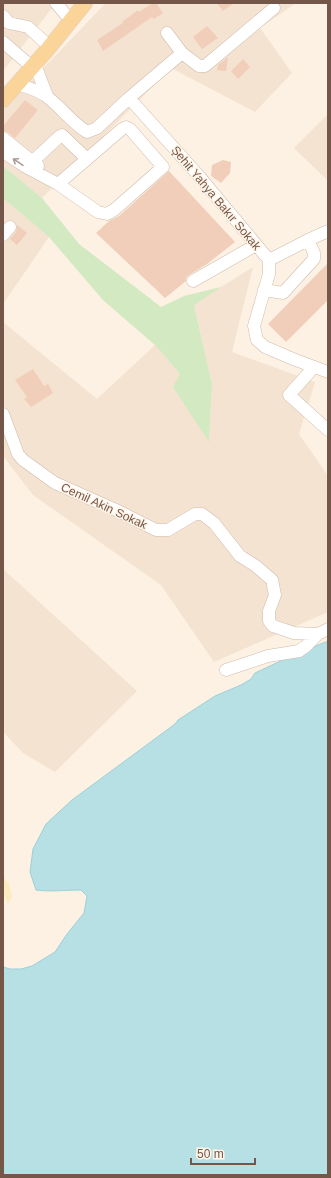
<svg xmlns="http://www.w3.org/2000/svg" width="331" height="1178" font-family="Arial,sans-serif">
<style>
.residential{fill:#f4e3d1}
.green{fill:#d2e9c1}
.sand{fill:#fcecbd}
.water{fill:#b7e0e5;stroke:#9dd0d7}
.building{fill:#f1ceba}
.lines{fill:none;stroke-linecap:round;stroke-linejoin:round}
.minor-casing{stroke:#cfbbac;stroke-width:13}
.major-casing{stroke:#dbd3d0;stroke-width:16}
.minor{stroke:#fff;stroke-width:12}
.major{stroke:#fbd49a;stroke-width:15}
.oneway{stroke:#ac9a92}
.labels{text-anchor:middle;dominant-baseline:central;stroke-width:3;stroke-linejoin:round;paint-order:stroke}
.street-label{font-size:12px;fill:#745749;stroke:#fff5e8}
</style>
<rect width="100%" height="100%" fill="#fcf1e2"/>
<path class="residential" d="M3,3H56L3,71Z
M106,3H296L260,28L292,73L255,112L171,68L42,198L3,166V110Z
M328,114V181L294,148Z
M3,198L49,237L3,304Z
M253,267L232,352L315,382L299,434L328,476V612L214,662L161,585L33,495L3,456V322L97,399L155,345L181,375L209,441L212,384L194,304Z
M3,569L137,691L55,772L23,753L3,732Z"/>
<path class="green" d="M3,166L42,198L79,244L161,307L184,296L221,287L194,305L212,384L209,442L173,387L180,374L155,345L103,300L49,237L3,198Z"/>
<path class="sand" d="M3,877L9,883L12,897L8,904L3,892Z"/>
<path class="water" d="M328,641V1175H3V967L10,969H21L32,966L55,952L67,934L84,913L87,896L81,890C65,890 51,892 36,890L30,872L33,849L46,824L72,800L175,724L178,720L215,696L241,685L251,679L255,673L287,658Z"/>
<path class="building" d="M153,3H156L163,13L154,19L152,17L103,51L97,40L123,23L122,22L138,10L139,12Z
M217,3H234L223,11Z
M207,26L218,38L202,49L193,37Z
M228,57L226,71L217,70L218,65Z
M243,59L250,67L238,79L231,71Z
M25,100L38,110L15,138L8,132L3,131V126Z
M223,160L231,162L230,173L221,183L211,176L212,165Z
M169,171L235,242L207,264L189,275L186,278V281L165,298L96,233L109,221L119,216Z
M17,225L27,233L17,245L10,239L16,232Z
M328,263V300L286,342L268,324Z
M33,369L44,386L48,384L53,393L31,407L24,399L27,397L15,380Z"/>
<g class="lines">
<g class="minor-casing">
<path id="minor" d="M56,3L71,21
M3,16L9,23L28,27L50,47
M167,33L182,53
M3,42L32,67
M36,63L37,70L47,96
M17,84C27,87 38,90 46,96C61,107 71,122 87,132L97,128L129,98L182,53L199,66H205L274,8
M129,98L199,176L269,260V274L254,326L257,340L265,347L293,359L328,372
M3,138L38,166
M3,152L26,167L58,184L98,212L107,214L114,210L163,167L130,129L126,127L122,129L58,184
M33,161L60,136L62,135L87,159
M3,235L10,227
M269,260L308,240L328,231
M193,281L256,245
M264,290L283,293L314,259V253L308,240
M314,367L289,395L328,430
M3,414L18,454L23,460L55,483L118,511L156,530H168L195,514H202L214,523L240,556L256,566L272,580L275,595L269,611V621L273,626L294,633L318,634L328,629
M226,670L268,656L299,651L306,646L318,634"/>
</g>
<g class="major-casing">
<path id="major" d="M3,100L48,49L85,3"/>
</g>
<use href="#minor" class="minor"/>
<use href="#major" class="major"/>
</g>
<defs><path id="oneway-shaft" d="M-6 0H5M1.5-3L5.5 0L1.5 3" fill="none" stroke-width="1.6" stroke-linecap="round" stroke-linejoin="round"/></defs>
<use class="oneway" href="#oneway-shaft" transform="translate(18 162) rotate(-146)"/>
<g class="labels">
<g class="street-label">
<text transform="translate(216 198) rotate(50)">Şehit Yahya Bakır Sokak</text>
<text transform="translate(104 506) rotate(25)">Cemil Akin Sokak</text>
</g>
</g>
<rect width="331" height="1178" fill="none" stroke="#745749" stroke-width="8"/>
<path d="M191 1158v6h64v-6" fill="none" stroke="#745749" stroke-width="2"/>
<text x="197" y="1158" font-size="12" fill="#745749" stroke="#fff5e8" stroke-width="3" paint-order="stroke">50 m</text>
</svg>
